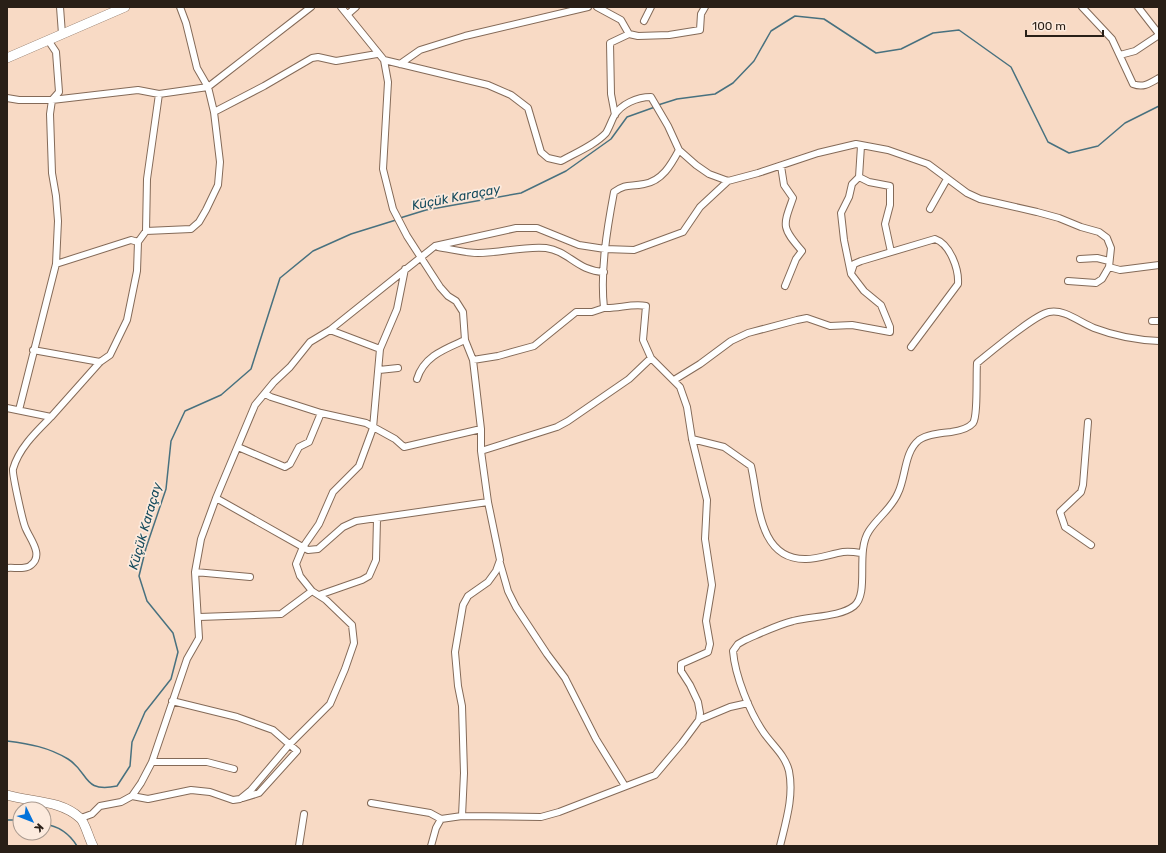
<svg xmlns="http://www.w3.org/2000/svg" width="1166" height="853" font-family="Rubik,sans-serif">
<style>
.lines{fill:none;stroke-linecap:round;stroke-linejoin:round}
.stream{stroke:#48717f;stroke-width:1.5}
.street-casing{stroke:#846a58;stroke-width:8}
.secondary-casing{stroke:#846a58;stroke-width:10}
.street{stroke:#fff;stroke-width:6}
.secondary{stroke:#fff;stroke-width:9}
.labels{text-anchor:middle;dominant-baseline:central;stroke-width:3.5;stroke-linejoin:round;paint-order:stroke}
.water-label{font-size:13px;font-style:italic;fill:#154b5d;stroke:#fceadd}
</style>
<rect width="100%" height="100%" fill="#f8dac5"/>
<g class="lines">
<path class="stream" d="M658,105L677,99L715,94L733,83L754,61L771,31L795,16L824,19L876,53L901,49L933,33L959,30L1011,67L1048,142L1069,153L1098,146L1125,123L1159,106
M400,218L426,210L521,193L566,171L611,139L627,117L655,107
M7,741C30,744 48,747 68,759C90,773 82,793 117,786L130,766L132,742L145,712L171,679L178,652L173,633L147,601L139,576L146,548L166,489L171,441L185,411L221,395L251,369L280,278L313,251L351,234L396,220
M7,820H20
M44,824C59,826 69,833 77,846"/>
<g class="street-casing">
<path id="street" d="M60,7L62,34
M341,7L384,60L488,85L511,95L528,108L541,152L548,158L561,161C575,153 595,145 606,133C609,128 611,122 614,116C621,104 637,97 651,97L668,126L679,150L696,165L709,174L728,181L758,173L818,153L856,144L888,150L928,164L967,193L980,199L1037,212L1059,218L1081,227L1099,232L1107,238L1111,248L1109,267L1120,270L1159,265
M597,7L621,20L629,34
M1082,7L1112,39L1133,84C1143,88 1149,84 1159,78
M1138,7L1159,34
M348,14L356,7
M644,21L651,7
M1120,55L1135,51L1159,35
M384,60L388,82L383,169L393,209L407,236L440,287L448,296L456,301L463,312L465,340L473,360L481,429V451L488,502L500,560L496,571L488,582L468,596L463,605L455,652L458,686L462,706L464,773L462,816
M400,64L420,50L465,36L588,7
M7,98L19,100H52L138,90L159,94L208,87L311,7
M214,112L264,86L312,58L318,57L336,61L377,54
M615,115L611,94L610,43L629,34L638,36L669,35L700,30L701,14L705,7
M781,166L784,185L793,198C783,226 781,227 802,251L796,259L785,286
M859,177L869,182L890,186V205L885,224L891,252
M930,209L947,179
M146,231L191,229L199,222L206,210L218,185L220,162L214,112L208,87L197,68L186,23L180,7
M138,242L146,231L147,179L159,94
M438,247C451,249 465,253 478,253C501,253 523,246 546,248C569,251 577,271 604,272
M1080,259L1097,258L1109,261
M851,273L854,264L861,261L935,239C950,244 959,269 958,284L911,347
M1068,281L1096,283L1102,279L1109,267
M1152,321H1159
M330,330L380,349L397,309L405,269
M33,350L100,362
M473,360L498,356L534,346L576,312H592L604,308
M379,370L398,368
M417,379C424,356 445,349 465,340
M674,380L700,364L731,341L748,333L797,320L807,318L830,326L852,325L890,332V327L881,305L864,291L851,274L844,240L841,213L849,197L852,184L859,177L861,146
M265,394L271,397L321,413L366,423L395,439L404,447L481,429
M7,408L51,417L100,362L110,355L127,320L137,271L138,242L131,240L56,264
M19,410L56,264L58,221L56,196L52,173L50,114L52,100L59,92L56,52L48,40
M1088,422L1083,485L1081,492L1060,512L1065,527L1091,545
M692,439L724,447L751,466C759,499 757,560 806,559C818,559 831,554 843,552C849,551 855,552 861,553
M238,447L285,467L290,464L299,447L309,442L321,413
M481,451L557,427L568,421L629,379L651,358
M216,498L308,550L318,549L343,527L356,521L488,502
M500,563L508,591L516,607L547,654L565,678L596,739L625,786
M7,568C13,567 26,570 31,565C44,555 30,539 26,529C23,524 12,473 13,469C19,448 36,432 51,417
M195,572L250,577
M319,595L362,580L369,576L376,560L377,519
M199,617L281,614L312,591L300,576L296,564L303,547L319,524L333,492L359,466L373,428L380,349
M172,701L237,717L273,730L297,751L259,793L243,798
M699,720L730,707L748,703
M152,762H207L234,769
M132,796L148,799L191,790L210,792L233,800L240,799L251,790L289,745L330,704L345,669L354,643L352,625L326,600L312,591
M371,803L430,813L441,819
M81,818L92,814L100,806L121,802L132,796L141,783L152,762L187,659L199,638L195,572L201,539L216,498L255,405L274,382L290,367L310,342L330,330L435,246L516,228H537L579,245L605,249L634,250L683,232L700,207L728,181
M299,846L304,814
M431,846L436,828L441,819L462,816L541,817L559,812L655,775L682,743L699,720L700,713L698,702L690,685L681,671V664L708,652L710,644L706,621L712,585L705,539L707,500L692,439L687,407L680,387L651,358L643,340L646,306C632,303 618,309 604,308C600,271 607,229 614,192C627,183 629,187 644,184C662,181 671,165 679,150
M780,846C786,821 794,796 789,771C785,755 773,746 764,733C750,713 735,676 733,651L738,644L745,640C761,633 777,625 793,621C811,616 840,617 854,606C870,593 855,552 869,531C878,517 892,508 898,493C906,477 904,452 919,440C927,434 941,433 951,432C958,431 968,429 973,423C978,416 976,376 977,363C991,352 1034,315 1049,312C1065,309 1079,322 1094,328C1115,336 1136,340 1159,341"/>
</g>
<g class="secondary-casing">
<path id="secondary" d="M7,58L125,7
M7,795C31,802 61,800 80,818C85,822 89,839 93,846"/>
</g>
<use href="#street" class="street"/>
<use href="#secondary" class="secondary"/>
</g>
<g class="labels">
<g class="water-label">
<text transform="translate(456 197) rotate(-11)">Küçük Karaçay</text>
<text transform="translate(145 526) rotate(-74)">Küçük Karaçay</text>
</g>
</g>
<rect width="1166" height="853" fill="none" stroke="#291f17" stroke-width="16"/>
<g transform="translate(32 821) rotate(133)"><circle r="19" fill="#fceadd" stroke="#a8998e"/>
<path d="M0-3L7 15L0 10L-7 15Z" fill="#0372da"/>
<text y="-6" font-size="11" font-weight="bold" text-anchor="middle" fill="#291f17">K</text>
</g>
<path d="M1026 30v6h77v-6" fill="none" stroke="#291f17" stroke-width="2"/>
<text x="1032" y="30" font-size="12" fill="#291f17" stroke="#fceadd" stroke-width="3" paint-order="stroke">100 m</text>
</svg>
